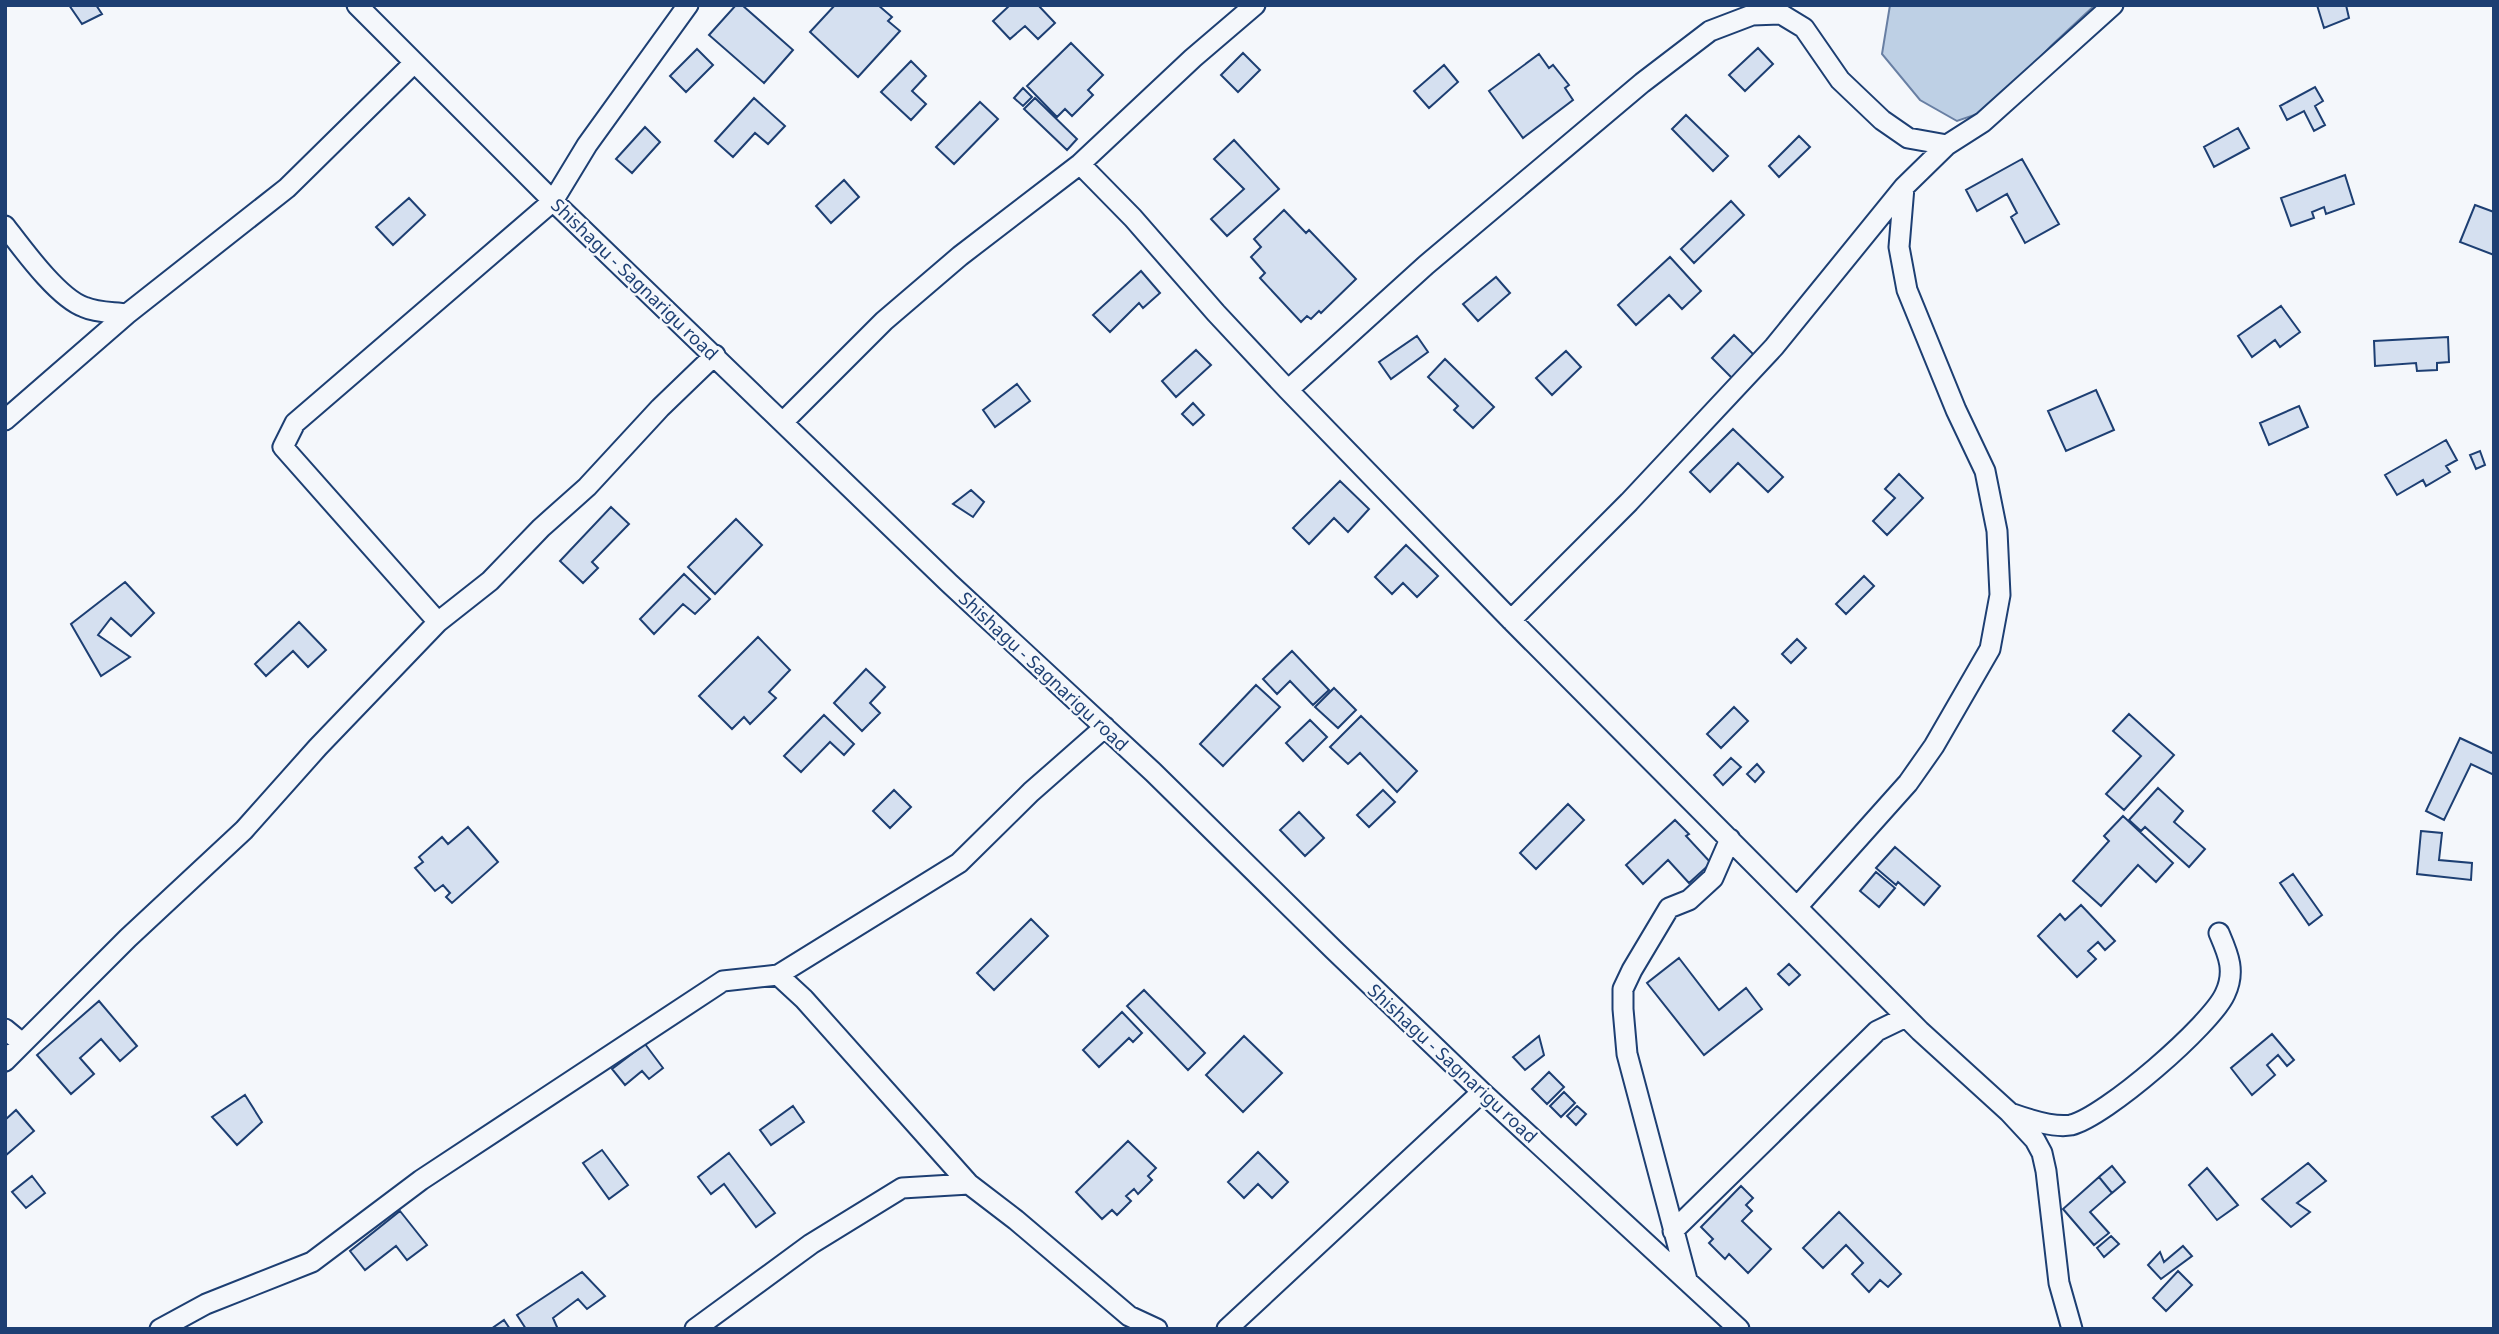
<svg xmlns="http://www.w3.org/2000/svg" width="2499" height="1334" font-family="'Noto Sans',sans-serif">
<style>
.water{fill:#bed0e5;stroke:#687fa3;stroke-width:2}
.building{fill:#d5e0f0;stroke:#1d3f73;stroke-width:2}
.lines{fill:none;stroke-linecap:round;stroke-linejoin:round}
.street-casing{stroke:#1d3f73;stroke-width:23}
.street{stroke:#f4f7fb;stroke-width:19}
.labels{text-anchor:middle;dominant-baseline:central;stroke-width:5;stroke-linejoin:round;paint-order:stroke}
.street-label{font-size:18px;fill:#1d3f73;stroke:#f4f7fb}
</style>
<rect width="100%" height="100%" fill="#f4f7fb"/>
<path class="water" d="M1890,5H2095L2051,46L1989,110L1957,121L1920,100L1882,54Z"/>
<path class="building" d="M69,5H96L102,14L82,24Z
M736,5H742L793,50L764,83L709,35Z
M835,5H878L892,17L888,21L900,31L858,77L810,32Z
M1010,5H1038L1055,23L1038,39L1025,26L1010,39L993,21Z
M2317,5H2346L2349,18L2324,28Z
M1071,43L1103,75L1088,90L1093,95L1072,116L1065,109L1057,117L1027,86Z
M1758,48L1773,64L1745,91L1729,75Z
M697,49L713,65L686,92L670,76Z
M1243,53L1260,70L1238,92L1221,75Z
M1539,54L1549,68L1553,65L1569,85L1565,88L1573,100L1523,138L1489,91Z
M911,61L926,76L912,91L926,104L911,120L881,92Z
M1444,65L1458,82L1429,108L1414,91Z
M2315,87L2323,101L2315,106L2325,125L2314,131L2304,111L2287,120L2280,106Z
M1023,88L1032,97L1023,106L1014,98Z
M754,98L785,126L768,144L755,133L733,157L715,141Z
M1035,98L1077,139L1067,150L1024,109Z
M980,102L998,119L954,164L936,147Z
M1686,115L1728,156L1713,171L1672,129Z
M645,127L660,142L632,173L616,159Z
M2238,128L2249,148L2214,167L2204,147Z
M1799,136L1810,147L1779,177L1769,166Z
M1234,140L1279,189L1227,236L1211,219L1244,189L1214,159Z
M2022,159L2059,224L2025,243L2011,217L2017,213L2007,194L1977,211L1966,190Z
M2345,175L2354,204L2326,214L2324,207L2312,212L2314,218L2291,226L2281,198Z
M844,180L859,197L831,223L816,206Z
M409,198L425,215L393,245L376,227Z
M1731,201L1744,215L1694,263L1681,249Z
M2475,205L2494,212V255L2460,242Z
M1284,210L1306,233L1309,230L1356,279L1321,313L1319,311L1311,319L1307,316L1301,322L1260,278L1265,273L1251,257L1261,247L1254,239Z
M1670,257L1701,291L1682,309L1669,295L1636,325L1618,305Z
M1141,271L1160,293L1143,308L1139,303L1110,332L1093,315Z
M1496,277L1510,293L1478,321L1463,304Z
M2281,306L2300,332L2280,347L2275,340L2252,357L2238,336Z
M1734,335L1754,355L1732,378L1712,358Z
M1417,336L1428,352L1391,379L1379,362Z
M2448,337L2449,362L2437,363V370L2417,371L2416,363L2375,366L2374,341Z
M1196,350L1211,365L1176,397L1162,381Z
M1566,351L1581,367L1552,395L1536,378Z
M1445,359L1494,407L1473,428L1454,410L1458,406L1428,377Z
M1017,384L1030,401L995,427L983,410Z
M2096,390L2114,430L2066,451L2048,411Z
M1193,403L1204,415L1193,425L1182,414Z
M2299,406L2308,427L2269,445L2260,423Z
M1733,429L1783,477L1768,492L1738,463L1710,492L1690,472Z
M2446,440L2457,460L2446,466L2450,472L2426,486L2423,480L2397,495L2385,475Z
M2480,451L2485,465L2476,469L2470,455Z
M1899,474L1923,498L1887,535L1873,521L1895,498L1885,489Z
M1340,481L1369,509L1348,532L1334,518L1309,544L1293,528Z
M971,490L984,502L973,517L953,504Z
M611,507L629,524L592,562L598,568L583,583L560,561Z
M736,519L762,545L715,594L688,567Z
M1406,545L1438,576L1417,597L1403,583L1392,594L1375,577Z
M684,574L710,599L695,614L683,604L654,634L640,619Z
M1864,576L1874,586L1846,614L1836,604Z
M125,582L154,613L131,636L111,618L98,635L130,657L101,676L71,624Z
M299,622L326,650L308,667L293,651L266,676L255,664Z
M758,637L790,670L769,692L776,698L750,724L744,717L732,729L699,696Z
M1797,639L1806,648L1791,663L1782,654Z
M1292,651L1329,690L1313,705L1290,681L1277,694L1263,679Z
M866,669L885,687L870,703L880,713L862,731L834,703Z
M1256,685L1280,707L1223,766L1200,744Z
M1334,688L1356,710L1338,728L1315,707Z
M1734,707L1748,721L1721,748L1707,734Z
M2129,714L2174,755L2124,810L2106,794L2141,756L2113,731Z
M824,715L854,744L844,755L830,742L801,772L784,756Z
M1361,716L1417,771L1397,792L1360,753L1348,764L1330,747Z
M1310,720L1327,737L1303,761L1286,743Z
M2460,738L2494,754V775L2471,764L2444,820L2426,811Z
M1731,758L1741,767L1723,785L1714,775Z
M1757,764L1764,772L1755,782L1747,774Z
M2158,788L2183,811L2174,822L2205,849L2189,867L2145,827L2141,831L2129,820Z
M894,790L911,807L890,828L873,811Z
M1383,790L1395,802L1369,827L1357,815Z
M1568,804L1584,820L1536,869L1520,853Z
M1299,812L1324,838L1305,856L1280,830Z
M2123,816L2173,863L2156,882L2138,865L2101,906L2073,881L2109,841L2104,836Z
M1675,820L1689,834L1686,836L1711,863L1689,883L1668,860L1643,884L1626,865Z
M468,827L498,862L452,903L446,897L450,893L443,885L435,891L415,868L423,862L419,857L442,837L448,844Z
M2421,831L2442,833L2439,860L2472,863L2471,880L2417,874Z
M1895,847L1940,886L1924,905L1898,882L1896,885L1876,868Z
M1876,872L1895,888L1879,907L1860,891Z
M2293,874L2322,915L2309,925L2280,883Z
M2081,905L2115,941L2105,950L2098,942L2088,951L2096,959L2077,977L2038,936L2060,914L2065,920Z
M1031,919L1048,936L994,990L977,973Z
M1679,958L1719,1010L1746,988L1762,1009L1704,1055L1647,983Z
M1789,964L1800,975L1789,985L1778,974Z
M1144,990L1205,1053L1188,1070L1127,1006Z
M99,1001L137,1046L120,1061L101,1039L80,1058L94,1074L71,1094L37,1055Z
M1122,1012L1142,1033L1133,1042L1129,1038L1099,1067L1083,1050Z
M2272,1034L2294,1060L2287,1066L2278,1055L2267,1065L2275,1075L2252,1095L2231,1068Z
M1244,1036L1282,1073L1243,1112L1206,1075Z
M1539,1036L1544,1055L1525,1070L1513,1057Z
M645,1044L663,1068L649,1079L642,1071L625,1085L612,1069Z
M1549,1072L1564,1087L1547,1104L1532,1089Z
M1564,1092L1575,1103L1561,1117L1550,1106Z
M245,1095L262,1122L237,1145L212,1117Z
M793,1106L804,1122L771,1145L760,1130Z
M1577,1106L1586,1114L1576,1125L1567,1116Z
M16,1110L34,1131L5,1156V1120Z
M1128,1141L1156,1168L1148,1176L1152,1180L1138,1194L1134,1189L1126,1196L1131,1201L1117,1215L1112,1210L1102,1219L1076,1192Z
M602,1150L628,1185L609,1199L583,1163Z
M1258,1152L1288,1182L1272,1198L1258,1184L1244,1198L1228,1182Z
M729,1153L775,1213L756,1227L724,1184L711,1194L698,1177Z
M2308,1163L2326,1181L2297,1203L2310,1212L2291,1227L2262,1199Z
M2112,1166L2125,1182L2112,1193L2099,1177Z
M2207,1168L2238,1205L2217,1220L2189,1185Z
M32,1176L45,1193L26,1208L12,1192Z
M2099,1177L2112,1193L2090,1212L2109,1233L2094,1245L2063,1209Z
M1741,1186L1753,1198L1746,1205L1752,1211L1742,1221L1771,1249L1748,1273L1729,1254L1725,1259L1709,1243L1713,1239L1701,1227Z
M400,1211L427,1245L407,1260L396,1246L365,1270L350,1251Z
M1839,1212L1901,1274L1888,1287L1880,1280L1869,1292L1852,1274L1863,1263L1846,1245L1823,1268L1803,1248Z
M2111,1236L2119,1244L2104,1257L2097,1248Z
M2183,1246L2192,1256L2161,1279L2148,1265L2160,1252L2164,1262Z
M2178,1271L2192,1285L2166,1311L2153,1298Z
M582,1272L605,1296L587,1309L578,1299L553,1318L557,1327L555,1329H526L517,1315Z
M504,1320L510,1329H491Z"/>
<g class="lines">
<g class="street-casing">
<path id="street" d="M357,5L553,201L949,583L1153,772L1334,950L1482,1092L1739,1329
M1080,164L1133,218L1216,313L1288,390L1511,620L1920,1031L2009,1112L2035,1140L2042,1153L2046,1171L2059,1283L2072,1329
M5,226C22,248 58,298 84,307C97,313 113,312 127,314
M1288,390L1426,265L1642,83L1710,31L1752,15L1781,14L1804,28L1840,80L1882,120L1908,138L1947,145
M5,420L127,314L287,188L414,63
M784,421L884,321L960,256L1080,164L1193,58L1255,5
M1511,620L1629,502L1774,347L1904,187L1947,145L1983,122L2113,5
M438,622L283,447L295,423L553,201L587,145L688,5
M1798,906L1908,783L1934,746L1990,649L2000,595L1997,531L1985,471L1956,410L1907,290L1899,247L1904,187
M778,975L959,863L1031,792L1105,727
M5,1029L22,1043
M5,1061L128,938L244,830L318,747L438,622L490,581L541,528L587,487L660,408L715,355
M2013,1114C2030,1120 2054,1128 2071,1125C2105,1117 2211,1025 2225,994C2236,971 2228,954 2219,933
M1673,1231L1877,1031L1906,1017
M1687,1280L1627,1054L1623,1009V989L1632,970L1669,908L1689,900L1713,878L1730,839
M160,1329L206,1304L312,1262L421,1180L723,981L778,975L804,999L969,1184
M695,1329L811,1244L902,1188L969,1184L1016,1220L1129,1316L1157,1329
M1227,1329L1482,1092"/>
</g>
<use href="#street" class="street"/>
</g>
<g class="labels">
<g class="street-label">
<text transform="translate(635 279) rotate(44)">Shishagu - Sagnarigu road</text>
<text transform="translate(1044 671) rotate(43)">Shishagu - Sagnarigu road</text>
<text transform="translate(1453 1063) rotate(43)">Shishagu - Sagnarigu road</text>
</g>
</g>
<rect width="2499" height="1334" fill="none" stroke="#1d3f73" stroke-width="14"/>
</svg>
